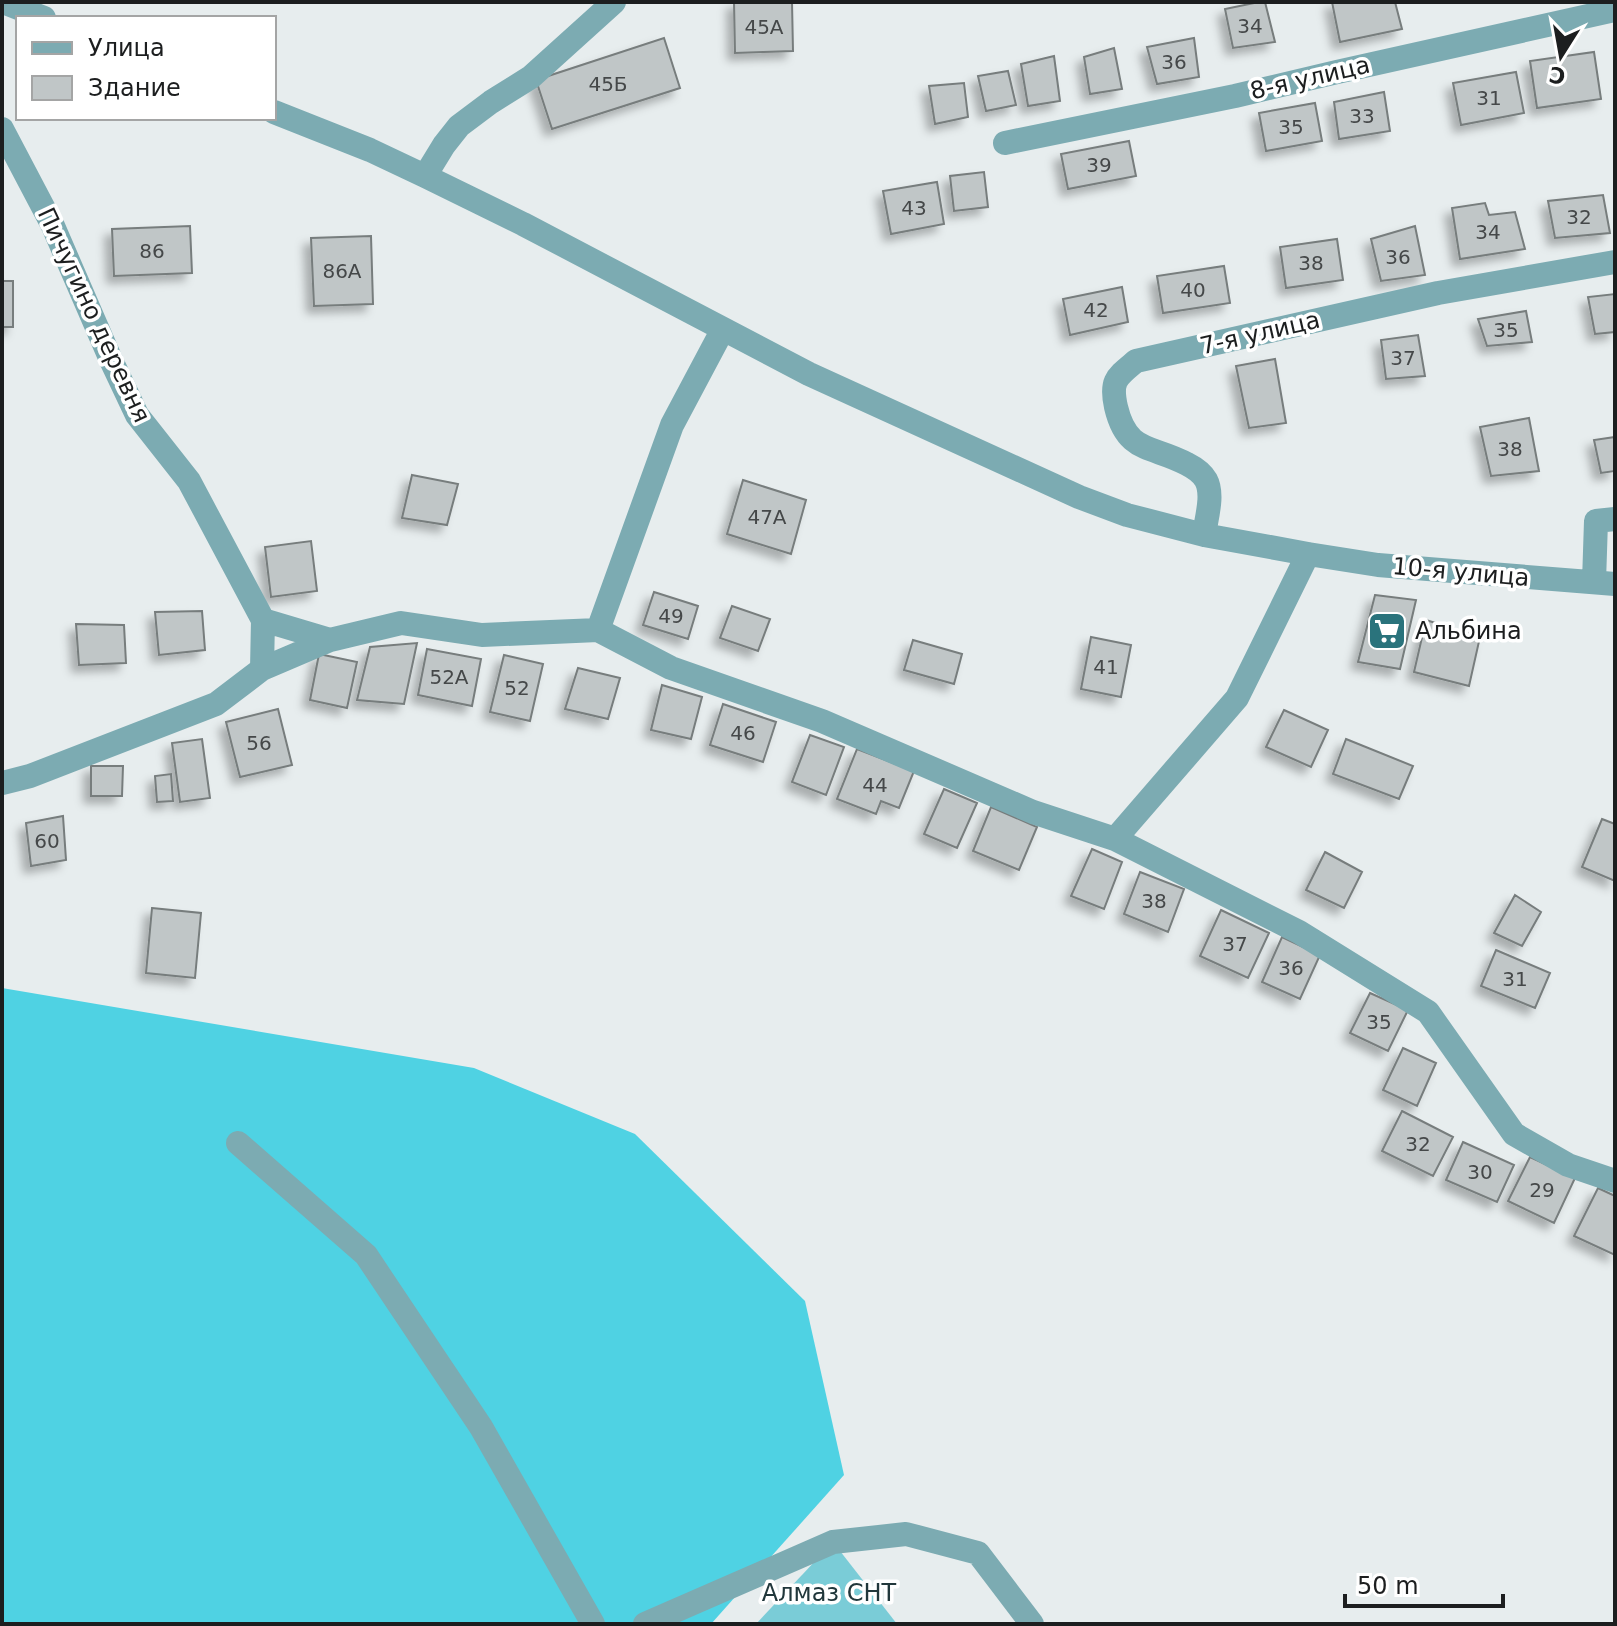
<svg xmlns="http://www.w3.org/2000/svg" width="1617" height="1626" font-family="'DejaVu Sans',sans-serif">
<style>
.green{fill:#7accd7}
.forest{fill:#4fd2e3}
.building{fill:#c0c6c7;stroke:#777d7d;stroke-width:2;filter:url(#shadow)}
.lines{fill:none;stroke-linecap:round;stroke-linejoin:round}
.minor{stroke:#7cabb2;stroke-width:24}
.labels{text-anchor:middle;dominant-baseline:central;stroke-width:7;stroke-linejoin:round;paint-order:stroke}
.number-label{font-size:20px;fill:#454849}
.street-label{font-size:24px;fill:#1c1e1f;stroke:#fff}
.poi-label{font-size:24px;fill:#1c1e1f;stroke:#fff;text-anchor:start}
.park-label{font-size:24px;fill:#21373b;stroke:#fff}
</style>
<defs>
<filter id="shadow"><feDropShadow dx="-7" dy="7" stdDeviation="4" flood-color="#0004"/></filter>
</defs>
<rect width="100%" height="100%" fill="#e7edee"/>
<path class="green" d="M833,1542L897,1624H756Z"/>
<path class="forest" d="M2,988L474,1068L635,1134L805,1301L844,1475L711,1624H2Z"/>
<path class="building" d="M734,2H792L793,51L735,53Z
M1259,2H1265L1275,42L1233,48L1225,9Z
M1332,2H1395L1402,29L1340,42Z
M664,38L680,88L552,129L536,80Z
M1194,38L1199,77L1157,84L1147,47Z
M1114,48L1122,89L1090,94L1084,57Z
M1594,52L1601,99L1537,108L1530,61Z
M1054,56L1060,101L1028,106L1021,64Z
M1008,71L1016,105L986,111L978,76Z
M1516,72L1524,113L1461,125L1453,83Z
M964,83L968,117L935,124L929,86Z
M1384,92L1390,131L1339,139L1334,102Z
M1315,103L1322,141L1266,151L1259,113Z
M1129,141L1136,176L1068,189L1061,154Z
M984,172L988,207L954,211L950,176Z
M937,182L944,224L891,234L883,191Z
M1603,195L1610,233L1555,238L1548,201Z
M1485,203L1489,215L1515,212L1525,249L1460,259L1452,208Z
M190,226L192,273L114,276L112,229Z
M1415,226L1425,275L1381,281L1371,239Z
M371,236L373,304L314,306L311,238Z
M1337,239L1343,280L1286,288L1280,247Z
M1224,266L1230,303L1163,313L1157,276Z
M2,281H13V327H2Z
M1122,287L1128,322L1070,335L1063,299Z
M1615,294V332L1595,334L1588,297Z
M1526,311L1532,342L1487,346L1478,319Z
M1418,335L1425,376L1386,379L1381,340Z
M1275,359L1286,423L1249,428L1236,366Z
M1529,418L1539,471L1491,476L1480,427Z
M1615,437V471L1601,473L1594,440Z
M412,475L458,484L447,525L402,518Z
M743,480L806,500L791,554L727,534Z
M311,541L317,591L271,597L265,547Z
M654,592L698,606L688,639L643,625Z
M1375,595L1416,600L1400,669L1358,662Z
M732,606L770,619L758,651L720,638Z
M202,611L205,650L159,655L155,612Z
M1426,620L1480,637L1469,686L1414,672Z
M76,624L124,625L126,663L79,665Z
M1091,637L1131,645L1121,697L1081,689Z
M913,640L962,654L954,684L904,670Z
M417,643L404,704L357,700L370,647Z
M427,649L481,659L472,706L418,695Z
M319,654L357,662L347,708L310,700Z
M504,655L543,664L530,721L490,712Z
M578,668L620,678L608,719L565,709Z
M662,685L702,697L691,739L651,730Z
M723,704L776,722L763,762L710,745Z
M278,709L292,765L240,777L226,722Z
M1284,710L1328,730L1311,767L1266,747Z
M810,735L844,747L826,795L792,782Z
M202,739L210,798L180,802L172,743Z
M1346,739L1413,766L1399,799L1333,774Z
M857,749L914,771L899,808L881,801L876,814L837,799Z
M91,766H123L122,796H91Z
M171,774L173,801L157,802L155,776Z
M944,789L977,803L957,848L924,834Z
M991,807L1037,827L1019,870L973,851Z
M63,816L66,860L31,866L26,823Z
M1602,819L1615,824V881L1582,867Z
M1092,849L1122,862L1104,909L1071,896Z
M1325,852L1362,872L1344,908L1306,890Z
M1140,872L1184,889L1168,932L1124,914Z
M1515,895L1541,912L1522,946L1494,933Z
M152,908L201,913L195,978L146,973Z
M1221,910L1269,933L1248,978L1200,956Z
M1282,937L1320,955L1300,999L1262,982Z
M1496,950L1550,973L1535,1008L1481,986Z
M1370,993L1408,1010L1388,1051L1350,1033Z
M1403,1048L1436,1063L1417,1106L1383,1090Z
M1402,1111L1453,1137L1433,1176L1382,1151Z
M1463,1142L1514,1165L1497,1202L1446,1180Z
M1530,1157L1575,1178L1554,1223L1508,1201Z
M1598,1188L1615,1196V1255L1574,1236Z"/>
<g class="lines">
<path class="minor" d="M3,2L44,18
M274,112L370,150L425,176L523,224L809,374L1079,497L1127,515L1204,535L1308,554L1378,565L1615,584
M2,129L53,226L111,360L137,415L189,481L263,620L262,669
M1005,143L1235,96L1337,72L1615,10
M425,176L444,145L459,126L491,102L531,77L614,2
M1204,535C1206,519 1214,495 1206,480C1202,473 1195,468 1187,464C1152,445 1127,454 1116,407C1110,380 1117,377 1136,361L1438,293L1615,262
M1594,582L1596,521L1615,519
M263,620L330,640
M598,630L672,425L723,329
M2,783L30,776L216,704L262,669L330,640L401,623L482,635L598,630L671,668L822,721L1033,812L1115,839L1237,698L1308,554
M1115,839L1299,932L1428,1012L1514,1134L1568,1165L1615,1181
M238,1143L366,1255L481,1427L593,1624
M645,1624L833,1542L906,1534L978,1553L1032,1624"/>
</g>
<defs>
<g id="supermarket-square" transform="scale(2)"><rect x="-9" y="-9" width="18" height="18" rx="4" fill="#2a737c" stroke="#fff"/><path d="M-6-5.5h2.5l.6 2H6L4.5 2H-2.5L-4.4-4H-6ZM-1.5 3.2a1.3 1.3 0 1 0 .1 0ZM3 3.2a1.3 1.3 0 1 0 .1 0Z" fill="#fff"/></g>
</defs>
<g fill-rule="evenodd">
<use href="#supermarket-square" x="1387" y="631"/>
</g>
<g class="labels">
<g class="number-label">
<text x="1250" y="26">34</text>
<text x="764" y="27">45А</text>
<text x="1174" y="62">36</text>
<text x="608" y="84">45Б</text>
<text x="1489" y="98">31</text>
<text x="1362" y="116">33</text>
<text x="1291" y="127">35</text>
<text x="1099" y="165">39</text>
<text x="914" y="208">43</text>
<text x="1579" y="217">32</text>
<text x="1488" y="232">34</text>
<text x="152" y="251">86</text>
<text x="1398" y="257">36</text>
<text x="1311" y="263">38</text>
<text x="342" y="271">86А</text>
<text x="1193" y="290">40</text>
<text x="1096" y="310">42</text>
<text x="1506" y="330">35</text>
<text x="1403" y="358">37</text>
<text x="1510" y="449">38</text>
<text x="767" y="517">47А</text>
<text x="671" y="616">49</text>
<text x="1106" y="667">41</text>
<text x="449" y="677">52А</text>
<text x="517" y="688">52</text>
<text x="743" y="733">46</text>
<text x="259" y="743">56</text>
<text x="875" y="785">44</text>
<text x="47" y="841">60</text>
<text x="1154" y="901">38</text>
<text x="1235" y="944">37</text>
<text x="1291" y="968">36</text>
<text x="1515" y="979">31</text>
<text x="1379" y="1022">35</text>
<text x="1418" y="1144">32</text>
<text x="1480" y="1172">30</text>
<text x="1542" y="1190">29</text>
</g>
<g class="street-label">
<text transform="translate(1310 78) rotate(-13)">8-я улица</text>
<text transform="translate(94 315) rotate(65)">Пичугино деревня</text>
<text transform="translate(1260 333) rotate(-13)">7-я улица</text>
<text transform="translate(1461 572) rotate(5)">10-я улица</text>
</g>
<g class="poi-label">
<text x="1415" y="631">Альбина</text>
</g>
<g class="park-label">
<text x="829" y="1593">Алмаз СНТ</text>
</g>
</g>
<rect width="1617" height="1626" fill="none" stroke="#1c1e1f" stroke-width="8"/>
<rect x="16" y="16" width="260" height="104" fill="#ffffff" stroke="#a4a5a5" stroke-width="2"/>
<rect x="32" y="42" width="40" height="12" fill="#7cabb2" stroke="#a4a5a5" stroke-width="2"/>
<text x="88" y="56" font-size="24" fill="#1c1e1f">Улица</text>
<rect x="32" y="76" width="40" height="24" fill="#c0c6c7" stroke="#a4a5a5" stroke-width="2"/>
<text x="88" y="96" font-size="24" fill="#1c1e1f">Здание</text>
<g transform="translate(1561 56) rotate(191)" stroke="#ffffff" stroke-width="6" paint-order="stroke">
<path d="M0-6L14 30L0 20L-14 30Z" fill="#1c1e1f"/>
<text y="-12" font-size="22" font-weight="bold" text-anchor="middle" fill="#1c1e1f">С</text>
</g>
<path d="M1345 1594v12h158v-12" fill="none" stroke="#1c1e1f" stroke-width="4"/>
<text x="1357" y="1594" font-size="24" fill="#1c1e1f" stroke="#ffffff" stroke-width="6" paint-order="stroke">50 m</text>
</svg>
